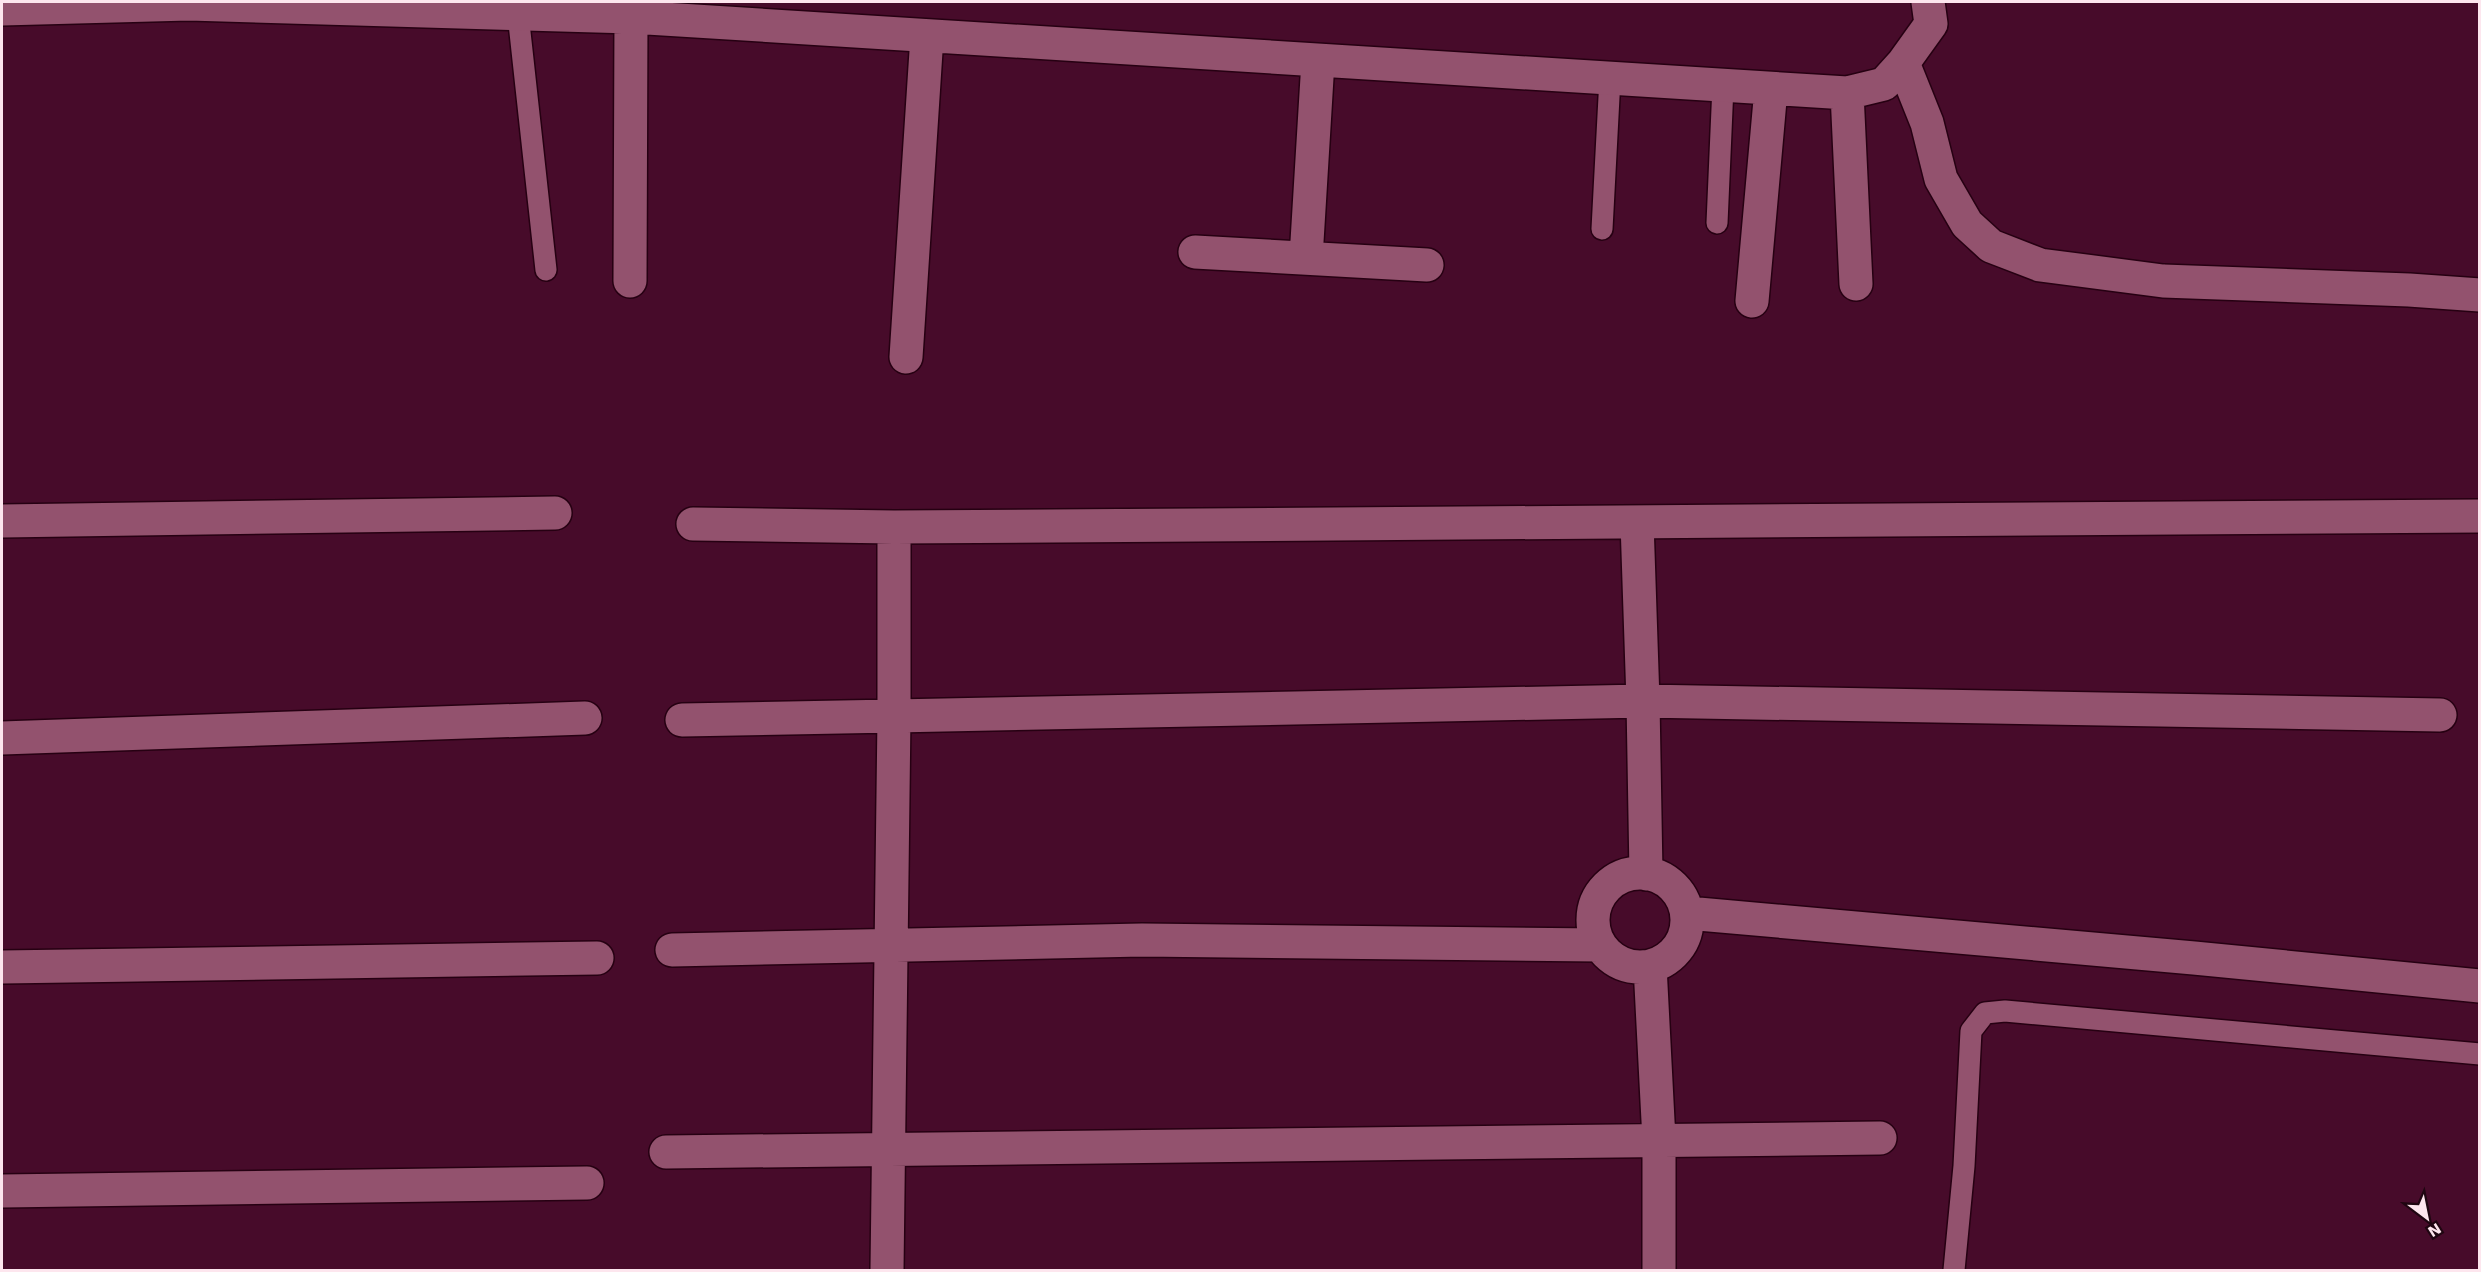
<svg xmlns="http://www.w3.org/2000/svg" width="2481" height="1272" font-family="'Work Sans',sans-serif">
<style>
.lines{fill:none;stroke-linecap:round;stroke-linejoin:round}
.service-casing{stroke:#260012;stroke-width:24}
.minor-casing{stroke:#260012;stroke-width:36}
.service{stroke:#93526e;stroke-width:21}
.minor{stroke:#93526e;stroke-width:33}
</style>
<rect width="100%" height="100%" fill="#470b2a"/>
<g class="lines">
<g class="service-casing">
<path id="service" d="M518,14L546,270
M1717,223L1723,86
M1602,229L1610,78
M1954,1270L1964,1166L1971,1031L1985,1013L2005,1011L2480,1054"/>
</g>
<g class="minor-casing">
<path id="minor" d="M631,2V17L1847,93L1884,84L1903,63L1931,24L1928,2
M2,9L189,4L631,17L630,281
M1903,63L1927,123L1941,179L1967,224L1991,246L2040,265L2163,281L2409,290L2480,295
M1847,93L1856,284
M1195,252L1427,265
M1306,258L1318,61
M1752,301L1771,89
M906,357L927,36
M2,521L555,513
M1637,522L1643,701L1646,874
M693,524L894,527L2480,516
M682,720L894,716V527
M2,738L585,718
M1593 920a47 47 0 1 1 94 0a47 47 0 1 1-94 0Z
M1687,913L2194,958L2480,986
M672,950L1142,940L1600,945
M1650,966L1659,1140V1270
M2,967L597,958
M666,1152L1880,1138
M2,1191L587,1183
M887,1270L894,716L1643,701L2440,715"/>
</g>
<use href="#service" class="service"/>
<use href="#minor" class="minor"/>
</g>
<rect width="2481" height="1272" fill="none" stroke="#fde6ee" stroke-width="6"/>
<g transform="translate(2427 1218) rotate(148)" stroke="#1f0611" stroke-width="4.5" paint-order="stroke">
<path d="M0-4.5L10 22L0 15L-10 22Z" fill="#fde6ee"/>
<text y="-9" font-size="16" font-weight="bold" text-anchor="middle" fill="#fde6ee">N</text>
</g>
</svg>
